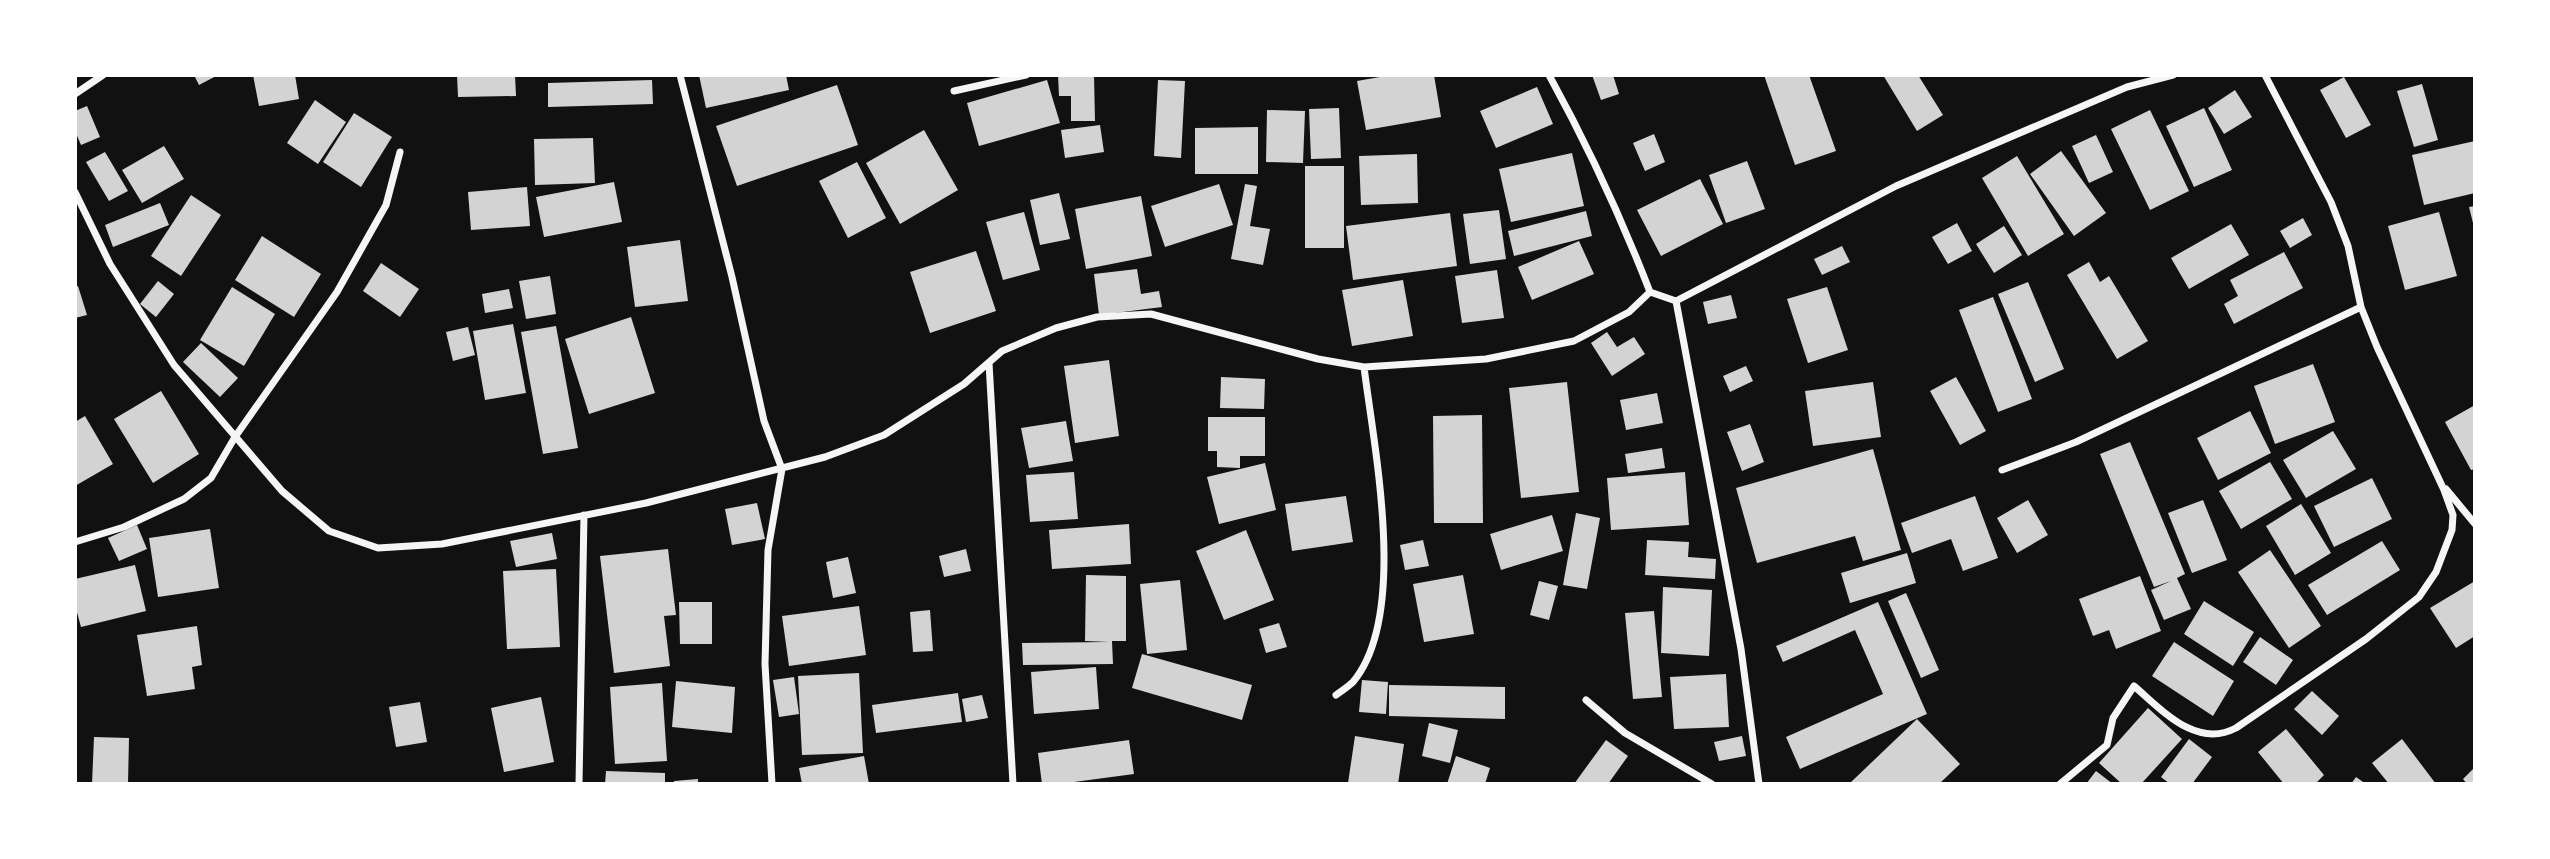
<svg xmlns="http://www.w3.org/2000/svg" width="2550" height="859" font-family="'PT Sans',sans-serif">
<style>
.building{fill:#d3d3d3}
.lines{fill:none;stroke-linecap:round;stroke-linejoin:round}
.minor{stroke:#f5f5f5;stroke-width:7}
</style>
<rect width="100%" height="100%" fill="#111"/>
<path class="building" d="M194,75H218L199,85Z
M253,75H295L299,99L259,106Z
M457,75H515L516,96L458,97Z
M699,75H786L789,90L706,108Z
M1058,75H1094L1095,121H1071V96H1059Z
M1391,75H1434L1441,117L1366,130L1357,81Z
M1592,75H1613L1619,94L1601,100Z
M1764,75H1809L1836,151L1795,165Z
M1883,75H1918L1943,115L1917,131Z
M2344,77L2371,125L2346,138L2320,90Z
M652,80L653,104L548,107V83Z
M1047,80L1060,123L979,146L967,103Z
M1158,80L1185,81L1181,158L1154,156Z
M2422,84L2438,140L2414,147L2397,91Z
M837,85L858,145L737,186L716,126Z
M1537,87L1553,124L1496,148L1480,111Z
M2235,90L2252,117L2224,134L2208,108Z
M315,100L346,122L318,164L287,143Z
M87,106L100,137L81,145L75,131V111Z
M1339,108L1341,158L1311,159L1309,109Z
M2204,108L2232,170L2194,187L2166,126Z
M1267,110L1305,111L1303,163L1266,162Z
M2150,110L2189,191L2150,210L2111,129Z
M354,113L392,137L361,187L323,162Z
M1100,125L1104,152L1065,158L1061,130Z
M1258,127V174H1195V128Z
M924,130L958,190L900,224L866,163Z
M1654,134L1665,162L1645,171L1633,143Z
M2096,135L2113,172L2089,183L2072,146Z
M593,138L595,183L535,185L534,139Z
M2475,141V193L2424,205L2412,155Z
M164,146L184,179L142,203L122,170Z
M2061,151L2106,213L2074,236L2030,174Z
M105,152L128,191L109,201L86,162Z
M1572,153L1584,206L1511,222L1499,169Z
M1417,154L1418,203L1361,205L1359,156Z
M2017,156L2064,234L2028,256L1982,178Z
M1747,161L1765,209L1726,223L1709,175Z
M857,162L886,218L848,238L819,181Z
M1305,166H1344V248H1305Z
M1700,179L1723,224L1661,256L1637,210Z
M614,182L622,222L544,237L536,197Z
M1219,184L1233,225L1165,247L1151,206Z
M1245,184L1257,186L1250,226L1270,229L1263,265L1231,259Z
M527,187L530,226L471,230L468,192Z
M1059,193L1070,239L1040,245L1030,200Z
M191,195L221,215L181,276L151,256Z
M1141,196L1152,256L1086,269L1075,209Z
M160,203L169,225L113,247L105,225Z
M2475,206V227H2474L2469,207Z
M1499,210L1506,259L1470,264L1463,214Z
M1586,211L1592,236L1514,256L1508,231Z
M1024,212L1040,270L1003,280L986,222Z
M2439,212L2457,276L2405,290L2388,226Z
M1450,213L1457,266L1353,280L1346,226Z
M2303,218L2312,235L2290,248L2280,231Z
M1957,223L1972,251L1948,264L1932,237Z
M2231,224L2249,255L2189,289L2171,258Z
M2004,226L2022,255L1994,273L1976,244Z
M262,236L321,274L294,317L235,280Z
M680,240L688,301L635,307L627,247Z
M1579,241L1594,274L1532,300L1518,267Z
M1842,246L1850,262L1822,275L1814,259Z
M976,251L996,311L930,333L910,272Z
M2284,252L2303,288L2234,324L2224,304L2238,296L2230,280Z
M2089,262L2100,282L2109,276L2148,341L2117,359L2067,275Z
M381,263L419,289L400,317L363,291Z
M1137,269L1141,294L1159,291L1162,307L1099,315L1094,274Z
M1497,270L1504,318L1462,323L1455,276Z
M550,276L556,314L526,319L519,281Z
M1403,280L1413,336L1352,346L1342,290Z
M158,281L174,294L156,317L140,304Z
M2028,282L2064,369L2035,382L1998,294Z
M78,286L87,315L75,318V287Z
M232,287L275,314L244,366L200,340Z
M1827,287L1848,350L1808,363L1787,299Z
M509,289L513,308L485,313L482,294Z
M1731,295L1737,318L1708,324L1703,302Z
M1993,297L2032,399L1998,412L1959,310Z
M631,317L655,393L589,414L565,339Z
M513,324L526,393L485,400L473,331Z
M556,326L578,448L543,454L521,332Z
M468,327L475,355L453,361L446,332Z
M1607,332L1617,347L1634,337L1645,354L1612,376L1591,343Z
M201,343L238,378L220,397L183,362Z
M1109,360L1119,436L1075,443L1064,366Z
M2313,364L2335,422L2275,444L2254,386Z
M1746,366L1753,381L1730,392L1723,376Z
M1221,377L1265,379L1264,409L1220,408Z
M1956,377L1986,431L1960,445L1930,391Z
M1567,382L1579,492L1521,498L1509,388Z
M1873,382L1881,437L1813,446L1805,391Z
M161,391L199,454L153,483L114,419Z
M1657,393L1663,423L1626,430L1620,400Z
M2475,405V469L2471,470L2445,422Z
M2250,411L2271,453L2218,480L2197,438Z
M1482,415L1483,523H1434L1433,416Z
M85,416L113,464L75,486V422Z
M1208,417H1265V456H1240V468L1217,467V451H1208Z
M1066,421L1073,461L1029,468L1021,428Z
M1750,424L1764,462L1742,471L1727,432Z
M2333,431L2356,469L2306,498L2283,460Z
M2130,442L2185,574L2177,578L2191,609L2164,620L2151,590L2171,581L2154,587L2100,454Z
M1662,448L1665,468L1628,473L1625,454Z
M1873,449L1901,550L1863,561L1855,536L1757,563L1736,488Z
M2270,462L2292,499L2241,529L2219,491Z
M1265,463L1276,510L1219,524L1207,477Z
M1074,472L1078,519L1030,522L1026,475Z
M1685,472L1689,525L1611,530L1607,478Z
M2372,478L2392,519L2334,547L2314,506Z
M1346,496L1353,542L1292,551L1285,504Z
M1975,496L1998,558L1963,571L1951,539L1912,553L1901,523Z
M2028,500L2048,535L2017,553L1997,518Z
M2203,500L2227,560L2192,573L2168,513Z
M757,503L765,539L732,545L725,509Z
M2301,504L2331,553L2295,575L2266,526Z
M1576,513L1600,518L1587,589L1563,585Z
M1552,515L1563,551L1501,570L1490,534Z
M1129,524L1131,564L1052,569L1049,530Z
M137,525L147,549L119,561L108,538Z
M210,529L219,588L158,597L149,538Z
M1246,530L1274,600L1224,620L1196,551Z
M552,533L557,559L516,567L510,541Z
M1423,540L1429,566L1405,570L1400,545Z
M1647,540L1689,542L1688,557L1716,559L1715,579L1645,575Z
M2382,541L2400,570L2327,615L2308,585Z
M668,549L676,615L664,616L670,666L614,673L600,556Z
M966,549L971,571L944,577L939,556Z
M2270,550L2321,626L2289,648L2238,572Z
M1907,553L1916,583L1850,603L1841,573Z
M848,557L856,593L833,598L826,562Z
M135,565L146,611L81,627L75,605V579Z
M556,569L560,647L507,649L503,571Z
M1086,575L1126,576V641H1112L1113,664L1023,665L1022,643L1109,642L1085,641Z
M1463,575L1474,634L1424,642L1413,584Z
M2140,576L2161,631L2116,649L2109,630L2093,636L2079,599Z
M1180,580L1187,650L1147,654L1140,584Z
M1539,581L1558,586L1549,620L1530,615Z
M2475,581V636L2456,648L2430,608Z
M1663,587L1712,590L1709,656L1661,653Z
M1906,593L1939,670L1921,678L1888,601Z
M2204,601L2254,632L2233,666L2184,634Z
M679,602H712V644H680Z
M1878,602L1927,714L1800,769L1786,737L1883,694L1855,630L1783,662L1776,646Z
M859,606L866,655L789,666L782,616Z
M930,610L933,651L913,652L910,612Z
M1654,611L1662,697L1633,699L1625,613Z
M1279,623L1287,647L1266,653L1259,629Z
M197,626L202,665L192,667L195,689L147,696L137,635Z
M2260,637L2293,660L2276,685L2243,662Z
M2174,642L2234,681L2213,716L2152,676Z
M1142,654L1252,685L1242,720L1132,688Z
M1096,667L1099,709L1034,714L1031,672Z
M859,673L863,753L802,755L798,676Z
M1726,674L1729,727L1674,729L1670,677Z
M794,677L799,714L779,717L773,680Z
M1362,680L1388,682L1386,714L1359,712Z
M676,681L735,687L732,733L672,727Z
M662,683L667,761L615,764L610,687Z
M1389,685L1505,687V719L1389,716Z
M2312,691L2339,716L2322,735L2294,709Z
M958,693L962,722L876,733L872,705Z
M982,695L988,718L966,722L962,699Z
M541,697L554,762L504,772L491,708Z
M420,702L427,742L396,747L389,707Z
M2148,708L2182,739L2141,784H2122L2099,763Z
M1917,719L1960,764L1939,784H1849Z
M1429,723L1458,730L1450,763L1422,756Z
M2286,729L2324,775L2315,784H2284L2258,752Z
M1355,736L1404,744L1398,784L1348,783Z
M1742,736L1746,756L1719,761L1714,742Z
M94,737L129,738L128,784H92Z
M2189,739L2212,757L2192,784H2170L2161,777Z
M2402,739L2436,784H2389L2372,763Z
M1129,740L1134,774L1059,784H1042L1038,753Z
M1606,740L1628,756L1608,784H1574Z
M864,756L869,784H802L799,768Z
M1456,756L1490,768L1485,784H1447Z
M2475,767V784H2467L2463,779Z
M606,771L665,773V784H605Z
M2096,771L2113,784H2086Z
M2356,777L2366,784H2351Z
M698,779V784H674V781Z"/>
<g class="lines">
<path class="minor" d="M680,75L732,277L764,421L782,469L768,550L765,664L772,784
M1549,75C1588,146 1621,217 1650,292
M954,91L1026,75
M75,94L103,75
M75,192L110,264L174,365L282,491L329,531L378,548L442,544L646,503L825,457L884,435L964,384L1002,351L1056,328L1097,317L1151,314L1318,359L1364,367L1486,359L1574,341L1629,312L1650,292
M1650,292L1676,301L1741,649L1759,784
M1676,301L1896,186L2127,87L2173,75
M989,363L1013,784
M2002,470L2076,442L2361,307
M2446,489L2475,524
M75,542L124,527L184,499L211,478L235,437L337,292L386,205L400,152
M1336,695C1341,691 1348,687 1353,682C1409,615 1374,448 1364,367
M1586,700L1625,733L1712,784
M579,784L584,515
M2060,784L2107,745L2113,718L2134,686C2162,710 2196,749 2236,728L2366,639L2419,597L2436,572L2452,530L2453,515L2444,490L2377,347L2361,307L2348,246L2331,202L2265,75"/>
</g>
<rect width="2550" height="859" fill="none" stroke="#ffffff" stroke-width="154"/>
</svg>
